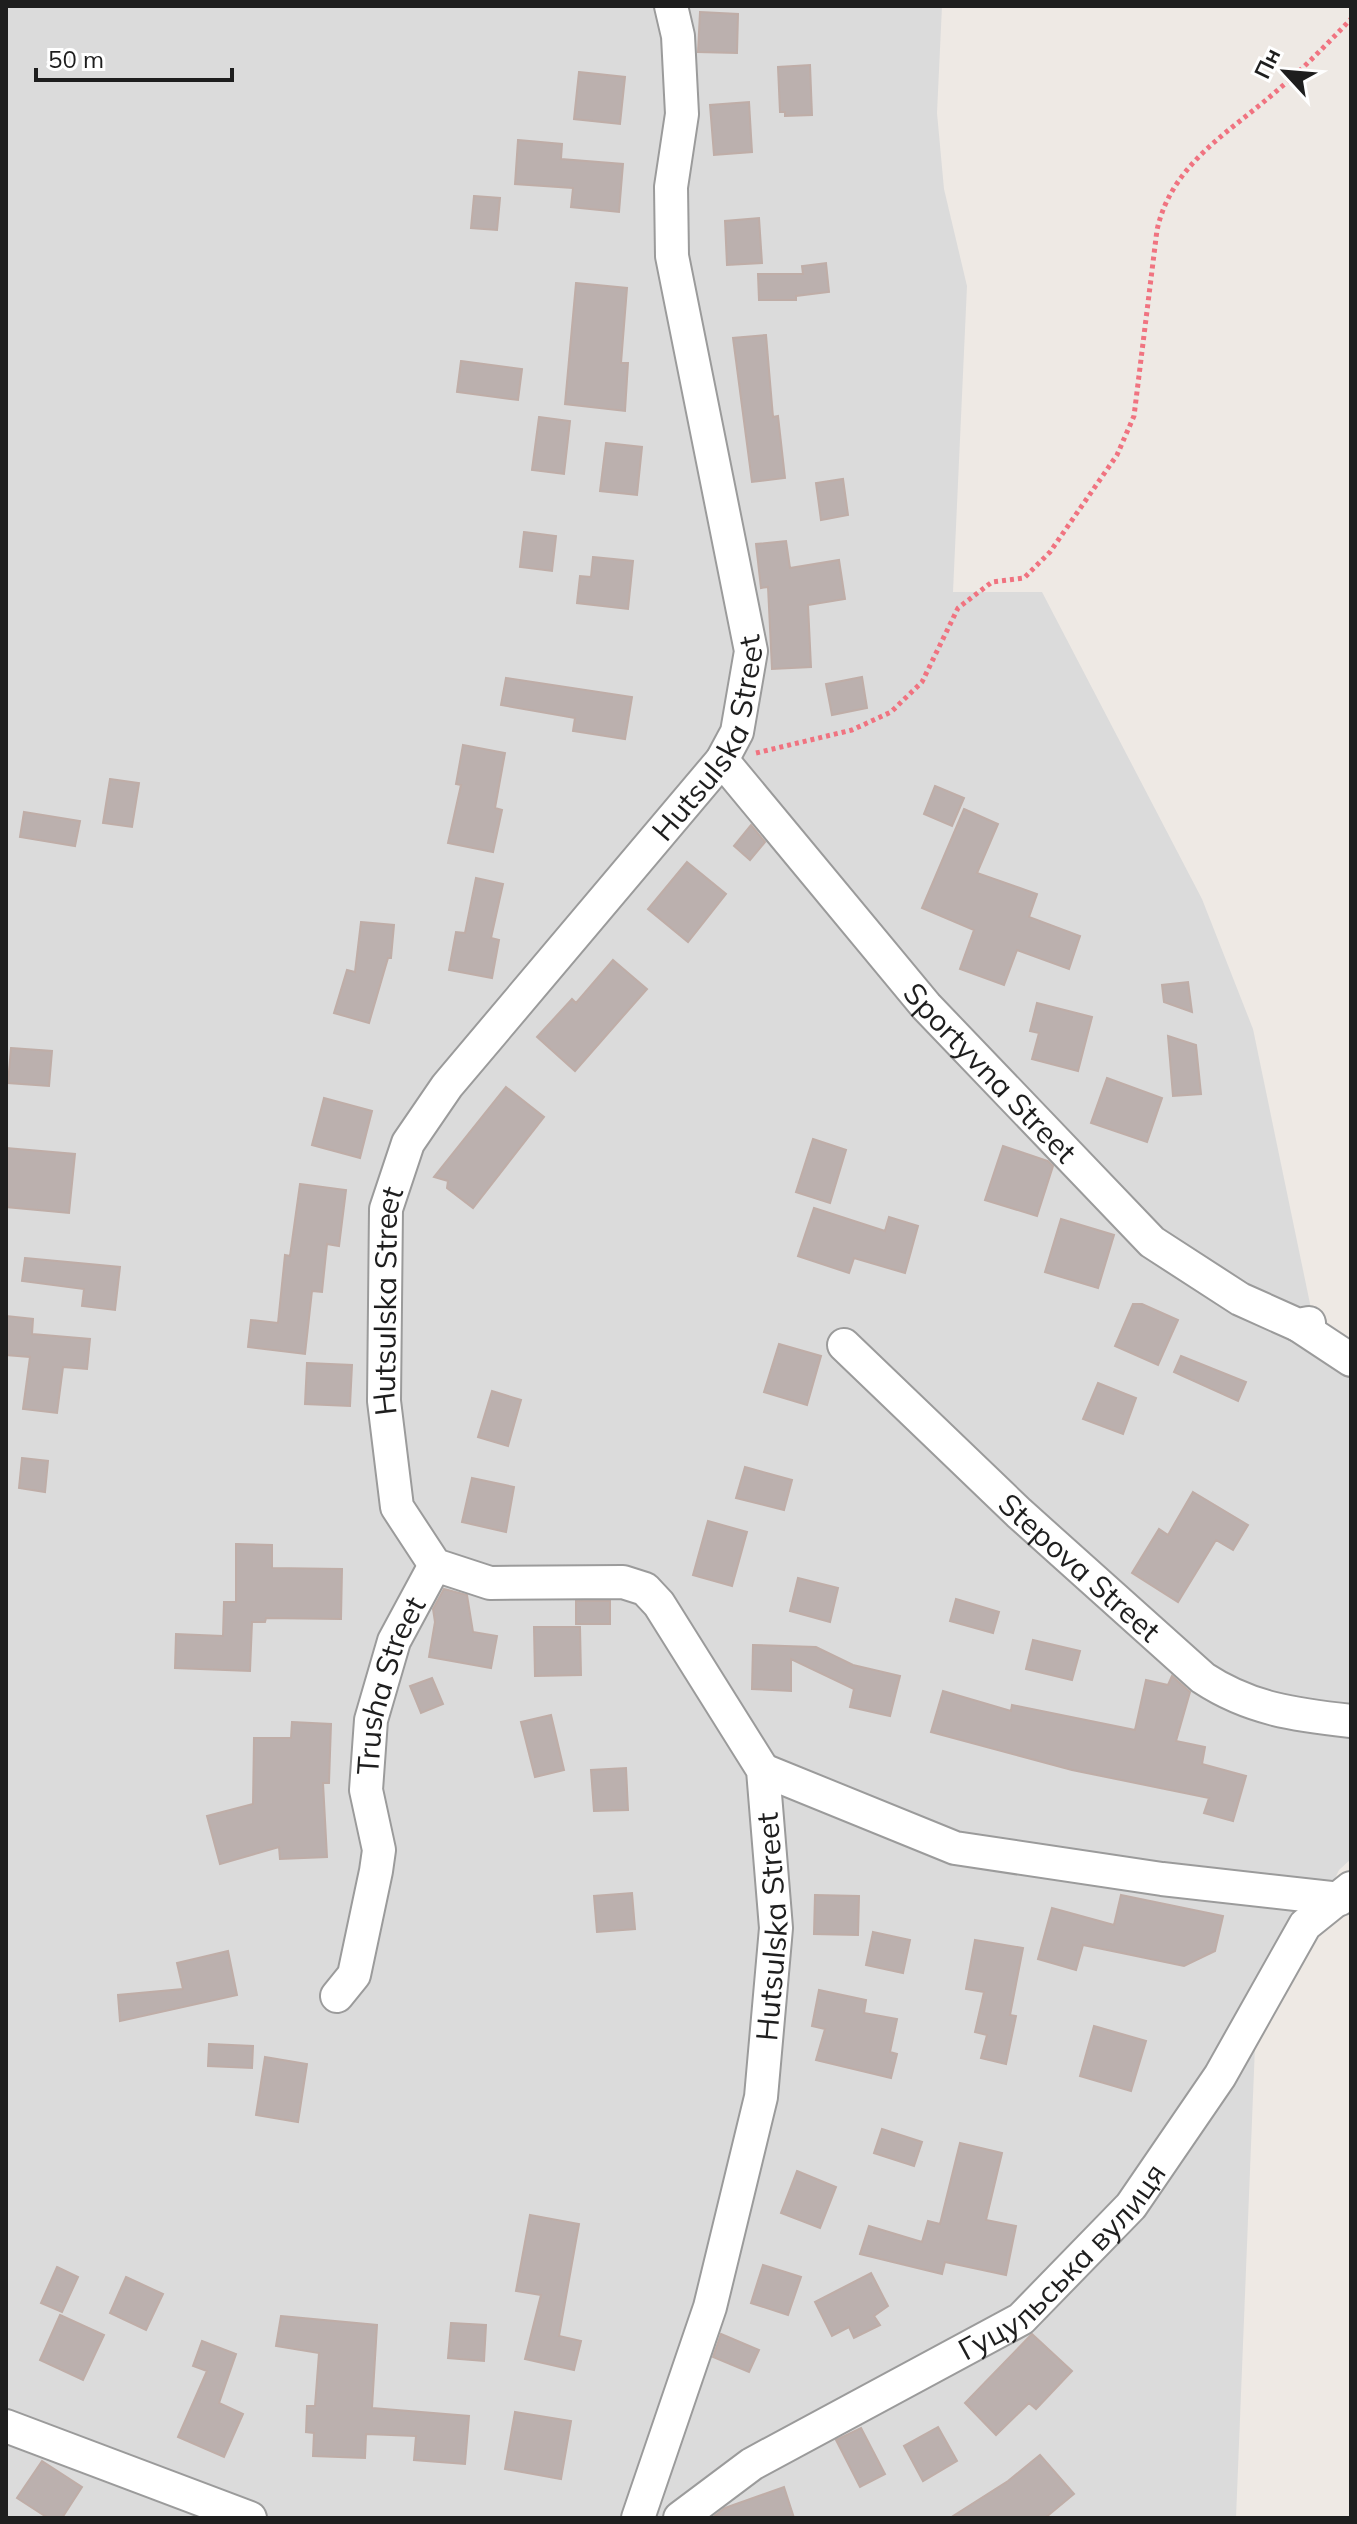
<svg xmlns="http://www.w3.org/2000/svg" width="1357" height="2524" font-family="Mulish,sans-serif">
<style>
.residential{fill:#dbdbdb}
.building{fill:#bbb0ae;stroke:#bfada7;stroke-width:2}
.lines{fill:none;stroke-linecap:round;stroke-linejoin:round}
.street-casing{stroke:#9b9b9b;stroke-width:36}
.path{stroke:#f07380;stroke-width:5;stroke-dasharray:4 4;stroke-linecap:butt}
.street{stroke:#fff;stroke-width:32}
.labels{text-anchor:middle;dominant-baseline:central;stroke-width:6;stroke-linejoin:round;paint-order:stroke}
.street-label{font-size:30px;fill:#1e1e1e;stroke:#fff}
</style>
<rect width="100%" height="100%" fill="#eee9e4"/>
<path class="residential" d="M6,6H942L937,113L944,189L967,286L953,592H1042L1202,899L1253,1029L1319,1347L1351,1377V1859L1339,1870L1255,2046L1236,2518H6Z"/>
<path class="building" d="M700,12L738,14L737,53L698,52Z
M810,65L812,115L785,116V112H780L778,67Z
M579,72L625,77L620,124L574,119Z
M749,102L752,152L714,155L710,105Z
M518,140L562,144L561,159L623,164L619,212L571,207L573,188L515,184Z
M474,196L500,198L497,230L471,228Z
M759,218L762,263L727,265L725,221Z
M826,263L829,292L796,296V300H759L758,274H803L802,266Z
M576,283L627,288L621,363H628L625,411L565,404Z
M766,335L773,417L778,416L785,478L752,482L733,338Z
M461,361L522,369L518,400L457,392Z
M539,417L570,421L564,474L532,470Z
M606,443L642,447L637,495L600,491Z
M843,479L848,515L821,520L816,483Z
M524,532L556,536L552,571L520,567Z
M786,541L790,568L839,560L845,599L808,605L811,667L772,669L768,587L761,588L756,544Z
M593,557L633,561L628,609L577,603L580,576L591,577Z
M862,677L867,708L832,715L826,684Z
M506,678L632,697L625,739L573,731L575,718L501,705Z
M463,745L505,753L495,808L502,810L493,852L448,843L461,785L456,784Z
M110,779L139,783L132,827L103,823Z
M935,786L964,798L952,826L924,814Z
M964,809L998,824L977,873L1037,894L1029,917L1080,936L1069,969L1017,950L1004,985L960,969L974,930L922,908Z
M24,812L80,821L75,846L20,837Z
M751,825L765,842L750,860L734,846Z
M687,862L726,894L688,942L648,909Z
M476,878L503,884L491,938L499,940L492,978L449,970L456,932L465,933Z
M361,922L394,925L391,958H388L369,1023L334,1013L347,970L355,972Z
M613,960L647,989L575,1071L537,1037L572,999L576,1003Z
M1188,982L1192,1012L1164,1002L1162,985Z
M1037,1003L1092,1017L1078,1071L1032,1059L1039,1033L1030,1031Z
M1168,1036L1196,1045L1201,1094L1173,1096Z
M11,1048L52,1051L49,1086L8,1083Z
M1107,1078L1162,1098L1147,1142L1091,1123Z
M506,1087L544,1117L473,1208L447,1188L448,1181L434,1177Z
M324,1098L372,1111L360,1158L312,1145Z
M813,1139L846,1150L830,1203L796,1192Z
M1003,1146L1048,1161L1053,1166L1037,1216L985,1200Z
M6,1148L75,1154L69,1213L6,1207Z
M300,1184L346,1190L339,1246L327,1244L322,1292L312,1291L305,1354L248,1347L251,1320L278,1323L285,1255L290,1256Z
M814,1208L885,1231L889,1217L918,1226L905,1273L854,1258L849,1273L798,1256Z
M1061,1219L1114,1235L1098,1288L1045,1272Z
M25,1258L120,1267L115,1310L82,1306L84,1289L22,1281Z
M1133,1304H1142L1178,1320L1158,1365L1115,1346Z
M6,1316L33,1319L32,1334L90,1339L87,1369L63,1367L57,1413L23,1409L30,1357L6,1355Z
M779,1344L821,1356L807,1405L764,1392Z
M1181,1356L1246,1382L1238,1401L1174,1372Z
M307,1363L352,1365L350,1406L305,1404Z
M1098,1383L1136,1398L1123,1434L1083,1419Z
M492,1391L521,1400L508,1446L478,1437Z
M22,1458L48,1461L45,1492L19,1488Z
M745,1467L792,1480L784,1510L736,1498Z
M472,1478L514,1487L506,1532L462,1522Z
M1193,1492L1248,1525L1233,1550L1216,1540L1178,1602L1132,1573L1159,1529L1168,1535Z
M708,1521L747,1532L732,1586L693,1575Z
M236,1544L272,1545V1568L342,1569L341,1619L266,1618L265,1622H252L250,1671L175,1668L176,1634L223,1636L224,1602H236Z
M798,1578L838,1588L830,1622L790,1611Z
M444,1589L467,1595L473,1632L497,1636L491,1668L429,1657L435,1622L433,1609Z
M956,1599L999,1612L993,1633L950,1621Z
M576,1601H610V1624H576Z
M534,1627H580L581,1675L535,1676Z
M1033,1640L1080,1651L1072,1680L1026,1669Z
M753,1645L816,1647L853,1665L900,1676L890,1716L850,1707L854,1689L791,1659V1691L752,1689Z
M1172,1676L1190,1692L1176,1741L1205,1747L1202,1764L1246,1776L1233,1821L1204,1813L1209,1798L1072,1770L931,1732L943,1691L1011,1711L1012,1705L1135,1730L1146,1680L1168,1685Z
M432,1678L443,1704L421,1713L410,1686Z
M551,1715L564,1770L535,1777L521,1722Z
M292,1722L331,1724L329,1783H323L327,1857L280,1859L279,1847L220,1864L207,1816L253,1804L254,1738H291Z
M626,1768L628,1810L594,1811L591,1770Z
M632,1893L635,1929L597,1932L594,1896Z
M815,1895L859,1896L858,1935L814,1934Z
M1121,1895L1223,1916L1215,1951L1184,1966L1083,1945L1076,1970L1038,1959L1052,1908L1114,1925Z
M873,1932L910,1940L903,1973L866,1965Z
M975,1940L1023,1948L1010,2015L1016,2016L1006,2064L981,2058L987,2035L975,2032L984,1992L966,1989Z
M228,1951L237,1995L120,2021L118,1995L183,1989L177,1963Z
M819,1990L866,2000L864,2013L897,2019L890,2052L897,2054L891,2078L816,2060L825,2029L812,2026Z
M1094,2026L1146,2041L1131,2091L1080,2076Z
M209,2044L253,2046L252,2068L208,2066Z
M265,2057L307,2064L298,2122L256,2115Z
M882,2129L922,2142L914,2166L874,2153Z
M960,2143L1002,2153L986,2220L1016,2226L1006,2275L945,2262L942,2274L860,2254L869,2226L922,2242L928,2221L940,2224Z
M797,2171L836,2187L820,2228L781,2213Z
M530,2215L579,2224L559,2336L581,2341L574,2370L525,2359L541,2295L516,2291Z
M763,2265L801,2277L788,2315L751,2303Z
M57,2267L78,2277L62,2312L41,2303Z
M871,2273L888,2306L874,2316L880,2325L854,2338L849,2327L832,2336L815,2302Z
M126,2277L163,2294L146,2330L110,2313Z
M60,2315L104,2335L83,2380L40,2360Z
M281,2316L377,2325L372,2408L469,2416L465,2464L414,2460L416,2436L366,2434L365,2458L313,2456L314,2433L306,2432L307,2406H315L319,2353L276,2346Z
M451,2323L486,2325L484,2361L448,2358Z
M721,2334L759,2350L749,2372L713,2357Z
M1032,2334L1072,2371L1036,2409L1029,2403L996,2435L965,2403Z
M202,2341L236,2354L219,2403L243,2414L224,2457L178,2437L207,2371L193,2366Z
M515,2412L571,2421L561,2479L505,2469Z
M938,2427L957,2461L923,2481L904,2446Z
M861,2428L885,2474L860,2487L836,2440Z
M1040,2455L1074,2494L1045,2518H950L1008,2481Z
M42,2461L82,2487L62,2518H48L17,2498Z
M784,2487L794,2518H712L725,2508Z"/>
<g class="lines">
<g class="street-casing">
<g id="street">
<path id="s1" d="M722,760L926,1006L1152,1242L1240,1299L1298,1325L1309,1323"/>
<path d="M1298,1325L1351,1360"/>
<path id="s2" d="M844,1345L1019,1513L1203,1678C1250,1709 1296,1715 1351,1721"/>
<path d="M763,1770L955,1848L1162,1879L1340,1899"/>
<path id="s3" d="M337,1996L354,1975L376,1871L379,1850L366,1790L371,1720L394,1641L435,1565"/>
<path d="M6,2426L250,2518"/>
<path id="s4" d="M638,2518L710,2307L761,2097L776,1928L763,1770L659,1604L645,1589L623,1582L490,1583L435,1565L397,1507L384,1401L386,1209L408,1143L447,1086L722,760L737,732L751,651L672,256L671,187L682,114L678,36L671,6"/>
<path id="s5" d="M680,2518L752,2464L1021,2319L1131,2206L1220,2076L1305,1925L1351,1888"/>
</g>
</g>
<path class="path" d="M756,753L852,730L891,712L922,682L958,608L992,582L1024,578L1050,552L1117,455L1134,416L1157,230C1172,162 1232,131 1280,88C1305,67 1328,43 1351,19"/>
<use href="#street" class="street"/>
</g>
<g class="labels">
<g class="street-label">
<text stroke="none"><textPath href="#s4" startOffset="2146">Hutsulska Street</textPath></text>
<text stroke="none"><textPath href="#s1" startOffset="412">Sportyvna Street</textPath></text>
<text stroke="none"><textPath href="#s4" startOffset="1474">Hutsulska Street</textPath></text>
<text stroke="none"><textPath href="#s2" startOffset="324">Stepova Street</textPath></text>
<text stroke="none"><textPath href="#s3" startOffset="324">Trusha Street</textPath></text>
<text stroke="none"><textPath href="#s4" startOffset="610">Hutsulska Street</textPath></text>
<text stroke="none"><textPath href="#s5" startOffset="464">Гуцульська вулиця</textPath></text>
</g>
</g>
<rect width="1357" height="2524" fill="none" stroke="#1e1e1e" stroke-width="16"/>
<g transform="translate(1285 72) rotate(296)" stroke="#ffffff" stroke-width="6" paint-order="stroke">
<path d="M0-6L14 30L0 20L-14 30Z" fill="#1e1e1e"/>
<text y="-12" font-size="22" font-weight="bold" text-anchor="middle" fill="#1e1e1e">Пн</text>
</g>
<path d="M36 68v12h196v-12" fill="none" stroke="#1e1e1e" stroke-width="4"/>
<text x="48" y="68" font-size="24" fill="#1e1e1e" stroke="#ffffff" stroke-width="6" paint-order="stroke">50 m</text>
</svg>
